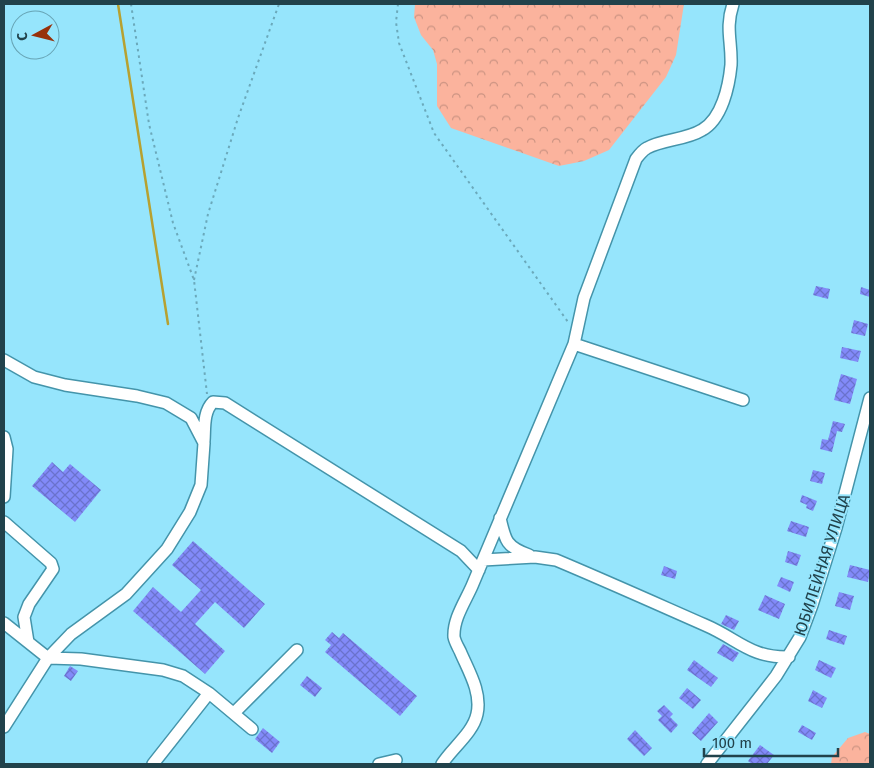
<svg xmlns="http://www.w3.org/2000/svg" width="874" height="768" font-family="'Fira Sans',sans-serif">
<style>
.forest{fill:url(#forest-crowns)}
.lines{fill:none;stroke-linecap:round;stroke-linejoin:round}
.stream{stroke:#b7a130;stroke-width:2.5}
.building{fill:url(#building-cross-hatch)}
.minor-casing{stroke:#4494aa;stroke-width:14}
.path{stroke:#6ba9bb;stroke-width:2;stroke-dasharray:2.5 4;stroke-linecap:butt}
.minor{stroke:#fff;stroke-width:11}
.labels{text-anchor:middle;dominant-baseline:central;stroke-width:4;stroke-linejoin:round;paint-order:stroke}
.street-label{font-size:16px;fill:#21424b;stroke:#96e5fc}
</style>
<defs>
<pattern id="forest-crowns" width="20" height="18" patternUnits="userSpaceOnUse" patternTransform="scale(1.25)"><rect width="20" height="18" fill="#fbb39d"/><path d="M2 6a3 3 0 1 1 6 0M12 15a3 3 0 1 1 6 0" fill="none" stroke="#cb9382"/></pattern>
<pattern id="building-cross-hatch" width="8" height="8" patternUnits="userSpaceOnUse" patternTransform="scale(1.25)"><rect width="8" height="8" fill="#828af9"/><path d="M0 0l8 8M0 8l8-8" fill="none" stroke="#6a72cc"/></pattern>
</defs>
<rect width="100%" height="100%" fill="#96e5fc"/>
<path class="forest" d="M415,4H684L676,55L666,77L609,150L584,161L559,166L451,128L437,106V64L433,50L421,35L414,17Z
M865,732L870,734V764H831L832,757L848,738Z"/>
<g class="lines">
<path class="stream" d="M118,4L168,324"/>
</g>
<path class="building" d="M816,286L830,289L828,299L813,295Z
M861,287L870,290V297L860,294Z
M854,320L868,324L865,336L851,333Z
M842,347L861,351L858,362L840,358Z
M841,374L857,379L850,404L834,400Z
M833,421L845,424L842,432L837,431L832,452L820,449L822,439L828,440Z
M52,462L63,472L70,464L101,490L75,522L32,486Z
M813,470L825,473L822,484L810,481Z
M802,495L817,501L813,511L806,508L807,505L800,502Z
M791,521L809,527L806,537L787,531Z
M193,541L265,604L244,628L215,602L195,624L225,651L205,674L133,611L153,587L181,612L201,590L172,565Z
M788,551L801,555L797,566L785,562Z
M850,565L870,570L868,582L847,577Z
M664,566L677,571L675,579L661,575Z
M781,577L794,582L790,592L777,586Z
M839,592L854,596L850,610L835,606Z
M765,595L785,604L779,619L758,610Z
M726,615L739,621L734,630L721,624Z
M829,630L847,636L844,645L826,639Z
M332,632L339,638L343,633L417,696L400,716L325,652L331,645L325,640Z
M723,644L739,653L733,662L717,653Z
M694,660L718,678L711,687L687,670Z
M819,660L836,668L831,678L815,670Z
M70,666L78,671L71,681L64,676Z
M307,676L322,688L315,697L300,685Z
M687,688L701,700L693,709L679,698Z
M813,690L827,698L822,708L808,701Z
M664,705L673,714L670,717L678,725L671,733L658,720L662,716L657,711Z
M709,713L718,722L701,741L692,733Z
M802,725L816,733L812,740L798,732Z
M263,728L280,742L272,753L255,739Z
M635,730L652,748L644,756L627,739Z
M760,745L774,755L767,764H752L748,761Z"/>
<g class="lines">
<g class="minor-casing">
<path id="minor" d="M574,344L743,400
M4,360L34,377L65,385L137,396L166,403L191,418L204,443L201,485L190,512L167,549L126,594L71,634L48,658L4,727
M4,437L7,449L4,497
M204,441C205,428 203,412 213,402L225,403L461,551L479,570
M500,518C505,540 506,547 529,555
M4,522L51,563L53,569L29,604L24,617L28,642
M483,560L535,557L556,560C606,581 655,603 705,625C738,639 750,658 789,657
M4,623L48,658L81,659L163,670L183,676L209,693L252,729
M234,713L297,650
M153,764L209,693
M379,764L396,760
M442,764C452,748 473,733 477,714C482,692 468,670 460,651C458,647 455,642 454,637C453,619 465,602 472,586L574,344L584,298L636,159C639,155 643,150 647,148C663,139 686,140 702,130C722,119 729,86 731,65C732,41 725,29 733,4
M707,764L776,676L800,637L812,605L836,528L870,398"/>
</g>
<path class="path" d="M131,4L149,124L173,223L194,280L207,394
M398,4L396,22L399,43L434,133L568,322
M194,280L208,214L238,118L279,4"/>
<use href="#minor" class="minor"/>
</g>
<g class="labels">
<g class="street-label">
<text transform="translate(822 565) rotate(-72)">ЮБИЛЕЙНАЯ УЛИЦА</text>
</g>
</g>
<rect width="874" height="768" fill="none" stroke="#21424b" stroke-width="10"/>
<g transform="translate(35 35) rotate(263)"><circle r="24" fill="#96e5fc" stroke="#67a4b5"/>
<path d="M0-4L9 19L0 12L-9 19Z" fill="#97310a"/>
<text y="-8" font-size="14" font-weight="bold" text-anchor="middle" fill="#21424b">С</text>
</g>
<path d="M704 748v8h134v-8" fill="none" stroke="#21424b" stroke-width="2.5"/>
<text x="712" y="748" font-size="15" fill="#21424b" stroke="#96e5fc" stroke-width="4" paint-order="stroke">100 m</text>
</svg>
